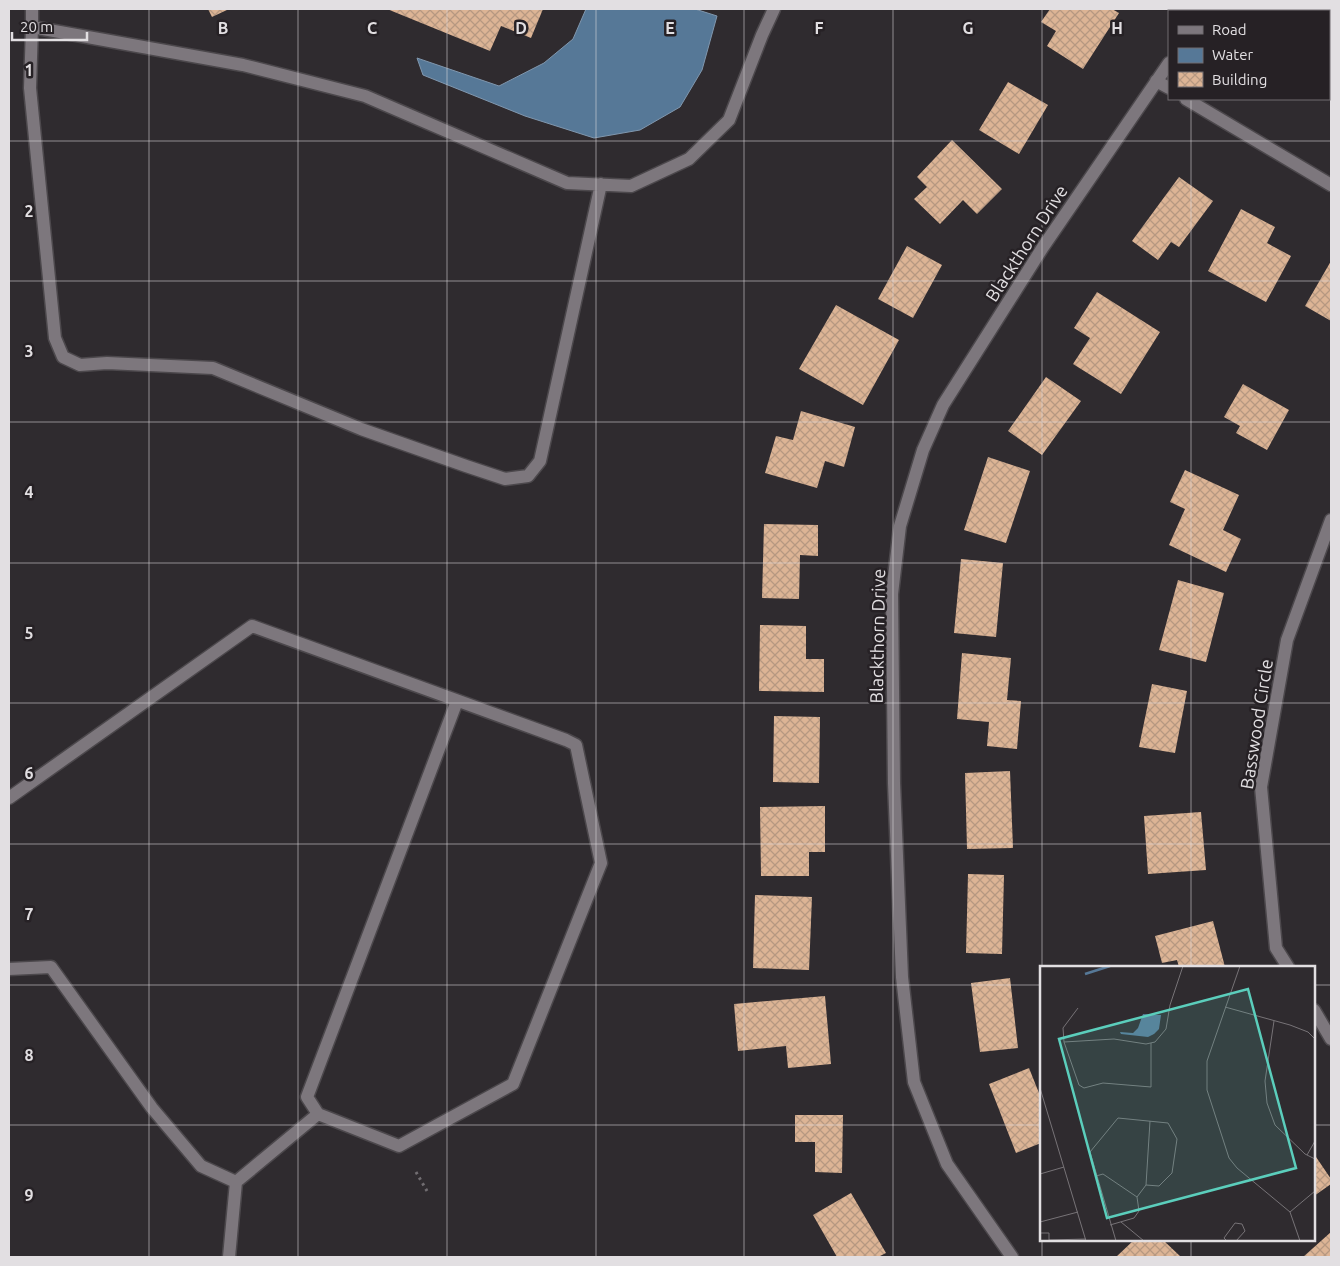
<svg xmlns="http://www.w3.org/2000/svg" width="1340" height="1266" font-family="Ubuntu,sans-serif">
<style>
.water{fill:#567897;stroke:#8097ae}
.building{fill:url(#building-cross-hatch)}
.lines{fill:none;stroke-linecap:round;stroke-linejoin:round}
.minor-casing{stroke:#4c484c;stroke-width:15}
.path{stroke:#716d71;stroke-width:3;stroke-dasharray:2.5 4;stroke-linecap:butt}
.minor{stroke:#7d777d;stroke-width:12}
.grid{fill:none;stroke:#e2dfe2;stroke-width:1;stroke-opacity:0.55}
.labels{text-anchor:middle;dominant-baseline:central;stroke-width:5;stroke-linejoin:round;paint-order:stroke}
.street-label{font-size:18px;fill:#e2dfe2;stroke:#262125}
.inset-river{fill:none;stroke:#567897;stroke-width:2.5}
.inset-road{fill:none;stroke:#777377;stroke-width:1}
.view{fill:#5bcebc;fill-opacity:0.15;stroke:#5bcebc;stroke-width:2.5}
.inset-edge{fill:none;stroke:#e2dfe2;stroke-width:2.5}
.grid-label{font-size:16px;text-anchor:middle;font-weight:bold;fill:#e2dfe2;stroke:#262125;stroke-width:5;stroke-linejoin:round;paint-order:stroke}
</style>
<defs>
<pattern id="building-cross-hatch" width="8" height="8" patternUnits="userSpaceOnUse" patternTransform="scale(1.25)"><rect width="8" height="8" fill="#dcb495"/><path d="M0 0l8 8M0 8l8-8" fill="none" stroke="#b69881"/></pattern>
</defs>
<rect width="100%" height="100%" fill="#2f2b2f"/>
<path class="water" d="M586,9H695L717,16L702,70L680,107L640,130L594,138L525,116L423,75L417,58L499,86L544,63L573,39Z"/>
<path class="building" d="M208,9H229L212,17Z
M387,9H543L531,38L501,26L490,51Z
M1050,9H1112L1119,13L1083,69L1047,46L1056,31L1041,22Z
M1290,9H1331V31L1329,35V11H1288Z
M1008,82L1048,105L1019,154L979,130Z
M952,140L1002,189L977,214L963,200L940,224L914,199L927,187L917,177Z
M1179,177L1213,201L1179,247L1171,242L1158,260L1132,241Z
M1241,209L1275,227L1267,243L1291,256L1266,302L1208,271Z
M907,246L942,265L913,318L878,299Z
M1331,261V321L1305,306Z
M1097,292L1160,332L1121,394L1073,364L1090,338L1074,328Z
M836,305L899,340L863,405L799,369Z
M1046,377L1081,401L1042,455L1008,431Z
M1243,384L1289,410L1267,450L1236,433L1240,426L1224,417Z
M801,411L855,427L844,467L825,461L817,488L765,473L776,436L793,440Z
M988,457L1030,471L1006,543L964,530Z
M1185,470L1239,495L1223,530L1241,539L1226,572L1169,545L1185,509L1170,502Z
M764,524L818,525V556L800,555L799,599L762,598Z
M961,559L1003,563L996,637L954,633Z
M1178,580L1224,593L1206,662L1159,650Z
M760,625L806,626V659H824V692L759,691Z
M962,653L1011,658L1007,700L1021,701L1017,749L987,746L989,722L957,719Z
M1152,684L1187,691L1175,753L1139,747Z
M774,716L820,717L819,783L773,782Z
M1010,771L1013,848L967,849L965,773Z
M825,806V852H809V876H761L760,807Z
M1201,812L1206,870L1148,874L1144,816Z
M968,874L1004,875L1002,954L966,953Z
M755,895L812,897L809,970L753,968Z
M1213,921L1225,967H1179L1177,960L1162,963L1155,936Z
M1010,978L1018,1048L980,1052L971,983Z
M825,996L831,1064L788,1068L786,1046L738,1051L734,1004Z
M1029,1068L1041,1098V1143L1016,1153L989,1084Z
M795,1115H843L842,1173L815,1172V1142H795Z
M1314,1154L1331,1179V1184L1314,1196Z
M851,1193L886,1253L878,1257H837L813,1215Z
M1331,1232V1257H1303Z
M1134,1240H1163L1181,1257H1116Z"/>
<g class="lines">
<g class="minor-casing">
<path id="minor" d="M32,9V27L243,65L365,96L567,183L631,186L689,159L729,120L762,35L774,9
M1205,11L1207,9
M32,27L30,88L55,338L63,357L80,365L107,363L213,368L361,429L466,466L505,479L528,476L540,461L601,184
M1156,81L1169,88
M1186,99L1331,185
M9,798L252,626L566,740L576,745L601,863L513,1084L399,1146L318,1114L307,1097L457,701
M1288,967L1276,948L1261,787L1287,640L1331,520
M9,969L51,967L152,1108L201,1166L236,1182
M1314,1010L1331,1039
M229,1257L236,1182L318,1114
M1012,1257L947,1164L914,1082L902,977L894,783L892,594L900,526L923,450L943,405L1043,247L1169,63"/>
</g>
<path class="path" d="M416,1172L427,1191"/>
<use href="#minor" class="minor"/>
</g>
<path class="grid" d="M149,9V1257M298,9V1257M447,9V1257M596,9V1257M744,9V1257M893,9V1257M1042,9V967M1191,9V11M1191,99V967M9,141H1331M9,281H1331M9,422H1331M9,563H1331M9,703H1331M9,844H1331M9,985H1041M1314,985H1331M9,1125H1041M1314,1125H1331M1042,1240V1257M1191,1240V1257"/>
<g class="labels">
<g class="street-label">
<text transform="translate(1026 243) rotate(-57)">Blackthorn Drive</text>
<text transform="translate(877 636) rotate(-89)">Blackthorn Drive</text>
<text transform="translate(1256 724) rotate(-81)">Basswood Circle</text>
</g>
</g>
<g transform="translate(1040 966)">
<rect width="275" height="275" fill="#2f2b2f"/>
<path d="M103,48L121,49L119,63L114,68L108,71L81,68L80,66L93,67L98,62Z" fill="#567897"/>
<path class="inset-river" d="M45,8L70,0"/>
<path class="inset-road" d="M200,0L167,95V124L189,192L197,202L250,246L260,275M185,41L250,59L268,66L275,73M38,42L23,62L24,76L74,73L106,78L115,76L126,63L130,39L143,0M234,55L225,115L227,137L235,159L265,188L275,193M24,76L39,119L44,122L63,117L111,121V77M0,122L46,275M267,189L275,175M0,208L24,201M56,210L63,208L97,231M106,219L110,155M250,246L275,225M0,256L38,246M81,256L104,275M70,259L94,252L99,245L97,231L106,219M0,267H9V274L46,273M76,275L50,186L78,152L128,157L137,173L132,207L119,220L106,219M187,275L184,272L195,257L202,258L205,265L196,275"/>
<path class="view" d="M208,23L256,202L67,252L19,73Z"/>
<rect width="275" height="275" class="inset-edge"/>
</g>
<g class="grid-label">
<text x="223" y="34">B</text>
<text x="372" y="34">C</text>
<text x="521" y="34">D</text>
<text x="670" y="34">E</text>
<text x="819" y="34">F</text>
<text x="968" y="34">G</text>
<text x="1117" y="34">H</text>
<text x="29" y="76">1</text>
<text x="29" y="217">2</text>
<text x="29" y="357">3</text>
<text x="29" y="498">4</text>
<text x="29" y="639">5</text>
<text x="29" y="779">6</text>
<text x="29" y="920">7</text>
<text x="29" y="1061">8</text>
<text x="29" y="1201">9</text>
</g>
<rect width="1340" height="1266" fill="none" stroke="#e2dfe2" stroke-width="20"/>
<rect x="1168" y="10" width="162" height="90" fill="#262125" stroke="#716d71"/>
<rect x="1178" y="26" width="25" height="8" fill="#7d777d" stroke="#716d71"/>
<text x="1212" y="35" font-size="15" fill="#e2dfe2">Road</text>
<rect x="1178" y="48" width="25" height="15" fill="#567897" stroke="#716d71"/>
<text x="1212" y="60" font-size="15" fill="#e2dfe2">Water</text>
<rect x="1178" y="72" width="25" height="15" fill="url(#building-cross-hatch)" stroke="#716d71"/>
<text x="1212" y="85" font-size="15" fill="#e2dfe2">Building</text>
<path d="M12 32v8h75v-8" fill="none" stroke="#e2dfe2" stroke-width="2.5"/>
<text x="20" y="32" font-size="15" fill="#e2dfe2" stroke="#262125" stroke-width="4" paint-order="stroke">20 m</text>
</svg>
